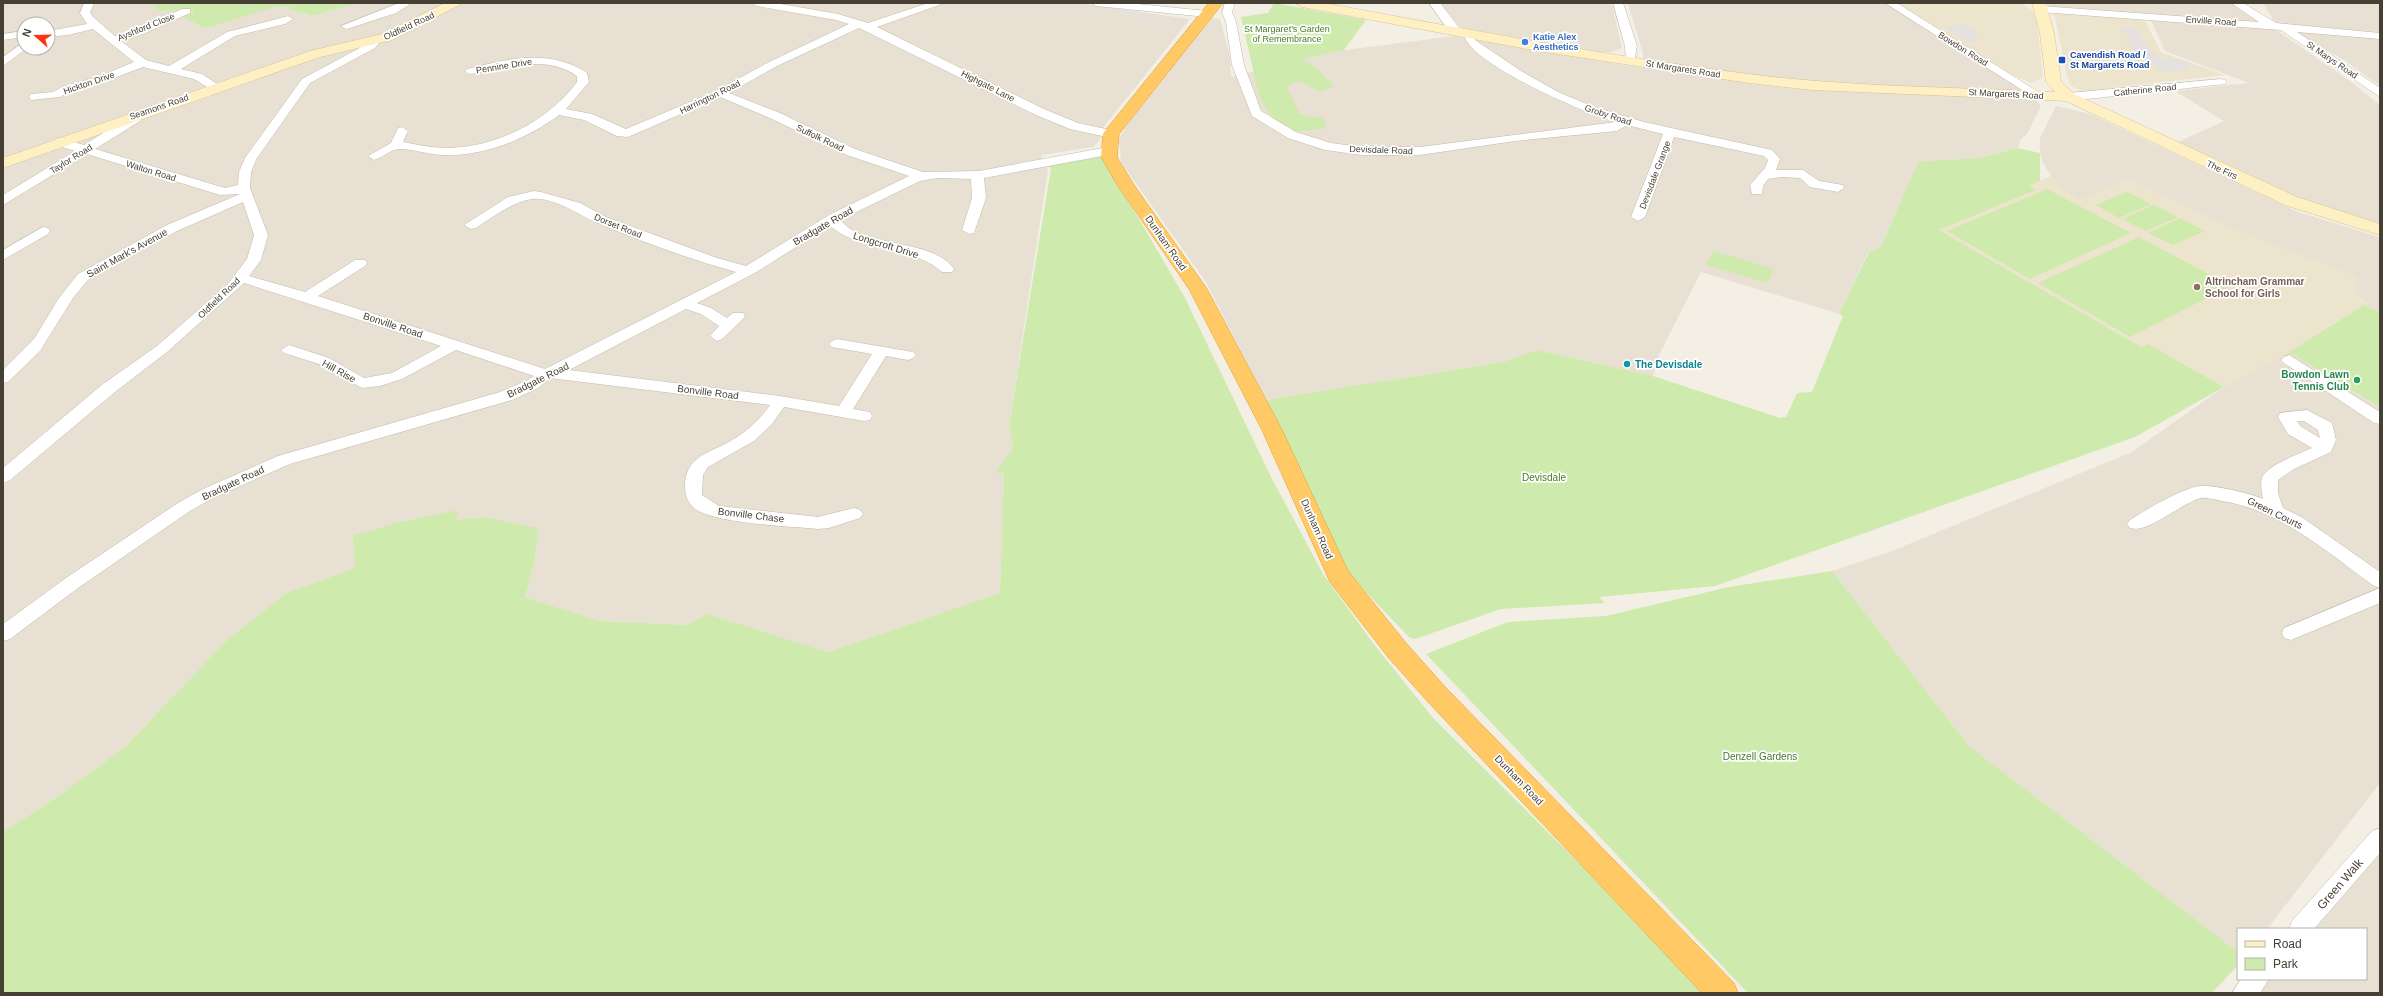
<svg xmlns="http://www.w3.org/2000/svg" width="2383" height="996" font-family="Arial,sans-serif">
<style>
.residential{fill:#e8e1d3;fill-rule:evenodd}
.education{fill:#ede4ce}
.green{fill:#ceeaac}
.parking{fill:#e4e1de}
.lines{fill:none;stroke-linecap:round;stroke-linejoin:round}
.street-casing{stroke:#c2baaa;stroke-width:1}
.secondary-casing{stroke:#d6c393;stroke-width:1}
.highway-casing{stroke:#e39f2f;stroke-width:1}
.street{fill:#fff;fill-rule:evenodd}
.secondary{fill:#fff0c4;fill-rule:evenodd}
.highway{fill:#ffca65;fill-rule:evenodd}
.shop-dot{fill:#3f7fe0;stroke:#fff;stroke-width:1.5}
.transit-dot{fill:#1a4fb4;stroke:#fff;stroke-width:1.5}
.education-dot{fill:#8d6e63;stroke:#fff;stroke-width:1.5}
.culture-dot{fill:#0f9aa8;stroke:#fff;stroke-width:1.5}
.leisure-dot{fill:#2e9e5b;stroke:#fff;stroke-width:1.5}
.labels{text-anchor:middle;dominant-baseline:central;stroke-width:3.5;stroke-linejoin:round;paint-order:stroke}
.far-street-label{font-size:9px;fill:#463f34;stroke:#fff}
.far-park-label{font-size:9px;fill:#467a25;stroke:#fff}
.far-shop-label{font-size:9px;font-weight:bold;fill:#366cbe;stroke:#fff;text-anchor:start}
.far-transit-label{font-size:9px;font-weight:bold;fill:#164399;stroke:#fff;text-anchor:start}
.street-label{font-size:10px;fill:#463f34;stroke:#fff}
.education-label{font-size:10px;font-weight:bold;fill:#785e54;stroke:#fff;text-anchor:start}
.culture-label{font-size:10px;font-weight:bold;fill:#0d838f;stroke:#fff;text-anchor:start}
.leisure-label{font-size:10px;font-weight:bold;fill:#27864d;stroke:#fff;text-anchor:end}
.park-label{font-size:10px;fill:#467a25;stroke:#fff}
.near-street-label{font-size:12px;fill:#463f34;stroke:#fff}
</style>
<rect width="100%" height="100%" fill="#f3efe5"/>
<path class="residential" d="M3,3H149L160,11L194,8L191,13L183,15L194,23L203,25L278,6L290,7L299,14L304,12L312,16L358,3H1077L1190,19L1105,125L1099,141L1093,147L1041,155L1048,170L1009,425L1013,448L997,473H1004L1000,593L828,652L708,614L687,625L599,621L525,597L534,563L482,517L455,520L457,510L355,568L286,593L227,640L125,747L57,797L3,832ZM24,24H48V48H24Z
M1440,3H1609L1612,6L1622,48L1612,52H1594L1467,29L1459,26Z
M1633,3H1889L1949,46L2030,92L2041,106L2027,134L2021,139L2018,148L1979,158L1918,163L1881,247L1868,252L1839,314L1843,315L1701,272L1659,355L1653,376L1537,350L1503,362L1266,400L1206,282L1121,162L1119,139L1137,108L1211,18L1220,19L1230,57L1231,77L1330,52L1454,36L1642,68L1643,53L1628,4Z
M2048,3H2236L2232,4L2266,23L2049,7Z
M2263,3H2380V86L2344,60L2274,21Z
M2150,18L2275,29L2350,81L2380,105V224L2287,194L2174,144L2224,121L2175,91L2249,83L2165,51Z
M2056,106L2090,114L2298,212L2380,237V313L2364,305L2367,303L2265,242L2228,227L2128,179L2080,201L2062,188L2052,178L2043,163L2040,153V138Z
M2289,352L2380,407V783L2267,929H2238V952L1969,746L1832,571L1892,551L2132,452L2224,387Z
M2380,838V993H2244L2257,979H2366V929H2300Z"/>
<path class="education" d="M1895,3L2023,4L2033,11L2037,23L2043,78L2031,83L2008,73Z
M2054,13L2144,19L2161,52L2225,75L2082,91L2071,86L2068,80Z
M2051,176L2062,188L2080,200L2128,179L2228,227L2357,276L2356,297L2367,303L2289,352L2224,387L2148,344L2141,347L1939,230L2035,190L2029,186Z"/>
<path class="green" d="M149,3H358L312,16L304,12L299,14L290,7L278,6L206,28L194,23L183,16L191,13L194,9L160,11Z
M1274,3L1366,20L1344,50L1302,59L1316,67L1334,86L1320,92C1308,86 1298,76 1287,87L1300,114L1323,118L1326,126L1323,129L1294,132L1278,122L1268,112L1259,95L1241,17L1268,13Z
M2018,148L2040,153V181L2029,186L2036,190L1939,230L2141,347L2148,344L2224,387L2135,437L1715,586L1599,597L1605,603L1501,609L1415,639L1410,638L1344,569L1266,400L1503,362L1537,350L1653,376L1780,418L1786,417L1797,393L1812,392L1843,316L1839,314L1869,252L1881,247L1918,162L1979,158Z
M1102,156L1184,296L1272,479L1323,574L1376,647L1433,718L1579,863L1703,993H3V832L57,797L125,747L227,640L286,593L355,568L353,536L396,523L458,510L456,520L482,517L538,528L534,563L525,597L599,621L687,625L708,614L828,652L1000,593L1004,473H996L1013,448L1009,425L1051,169L1048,166Z
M2047,189L2131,233L2030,279L1947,231Z
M2127,192L2151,204L2119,218L2096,205Z
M2154,205L2178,217L2146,231L2122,219Z
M2180,218L2205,231L2173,245L2148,233Z
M2139,237L2231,286L2130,337L2038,283Z
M1714,251L1774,269L1768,283L1706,265Z
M2364,305L2380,313V407L2289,352Z
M1832,571L1969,746L2238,952V965L2212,993H1748L1426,654L1508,622L1606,616L1729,587Z"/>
<path class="parking" d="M1119,11L1161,18L1158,21L1116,14Z
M1963,24L1980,33L1976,34V41L1969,43L1946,28Z
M2132,27L2144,36L2139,37L2154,54L2167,60L2171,57L2191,64L2186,70L2161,72L2151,60L2140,57L2126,41L2133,40L2119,29Z"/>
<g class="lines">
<g class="street-casing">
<path id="street" d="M84,3H94L90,13L93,17L115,36L135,30L182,9H190V13L143,34L121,41L146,60L169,66L227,32L288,16L293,19L285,24L235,36L181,69L202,74L220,86L222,88L220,90H212L194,79L143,67L106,81L70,91L60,97L31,100L29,97L31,94L53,92L62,87L98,77L134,62L93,29L68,35L48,37V31L87,24L80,13Z
M399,3H412L396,13L350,28L346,29L341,26Z
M752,3H775L838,14L868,23L928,3H945L877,27L1044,109L1078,123L1115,131L1117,134L1111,138L1070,129L1036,115L859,28L777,66L729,93L780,113L855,149L923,172L979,171L1108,147L1114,151L1108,155L984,178L986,198L974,233L969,234L962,230L972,198L971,179L938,178L920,181L840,220C846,226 852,231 860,234C886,245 937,244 954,269L952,272H942C910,244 864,254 830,226L753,274L697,303L711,308L727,318L733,313H743L745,316L743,319L722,339L717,341L710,336L719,326L701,314L686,309L569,370L780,396L839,406L872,354L832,347L829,344L832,341L837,339L913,352L916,355L913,358L908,360L886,356L853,409L870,412L872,416L870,420L864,421L784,407L772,424L754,441L708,467L703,475L702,495L719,506L818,517L854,508L860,510L863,514L860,518L829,528L818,529C791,526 711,524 693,507C687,501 685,494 685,485C685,475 689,465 697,459C706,452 717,448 727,443C744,434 759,421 770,405L550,378L538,388L512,400L290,464L215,497L190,511L78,588L10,639L3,641V624L66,578L178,503L203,489L278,456L500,392L528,380L534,376L456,350L402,379L380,386L362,388L319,364L284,353L281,350L289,345L329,358L364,378L392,373L441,346L244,283L167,352L115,392L9,481L3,483V468L103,384L157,346L228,284L247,259L254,235L243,202L177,231L88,280L73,298L40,351L8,382L3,383V370L34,339L59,298L78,274L167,225L240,194L220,195L87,154L3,205V195L75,151L56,145L54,142L56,139L60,138L84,145L129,117L130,113H138L142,118L140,121L95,149L225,188L238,185L239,172L245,158L302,79L367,44L371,39H379L381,41L375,48L310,83L257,158L251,172L250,188L268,235L261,260L249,276L305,292L355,260H365L367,263L365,266L318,296L545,369L736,272C689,259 642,242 598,223C580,216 553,196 532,199C512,202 493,217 476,228L471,229L464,225L508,197L534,191L541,192L580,203L606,217L717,258L746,266L829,215L909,176L847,155L772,119L720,97L628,137L617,136L584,120L559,115C527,139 483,157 442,155C428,154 413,149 399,149C391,149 382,158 374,160L368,156L391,143L398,128L402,127L408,131L403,142C418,145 434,148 449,148C498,147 549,120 577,82V76C545,54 506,68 471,74L467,73L465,71L467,69C507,59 550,48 587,73L589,82L566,109L592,114L626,129L716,91L769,62L849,24L836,20L757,6Z
M1091,3H1128L1207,11L1212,14L1207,17L1096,6Z
M1225,3H1235L1232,12L1236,22L1244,65L1261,111L1296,132L1331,143L1362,147H1420L1616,122C1587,114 1467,63 1464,34L1469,31L1473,32L1475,40L1521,71L1558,92L1594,107L1644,122L1772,150L1780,159L1776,170H1803L1819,181L1843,185L1844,188L1838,192L1810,187L1800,178L1782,177L1768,179L1763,186L1762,194H1752L1750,185L1765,168L1768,160L1764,156L1674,137L1645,217L1638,221L1631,217L1663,134L1627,125L1617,131L1515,141L1420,155H1362L1325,150L1288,138L1252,116L1232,65L1226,22L1222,12Z
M1429,3H1440L1460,29L1459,34H1451Z
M1613,3H1623L1637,46L1634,63H1626L1625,46Z
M1885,3H1897L2043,95L2037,99L2033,97Z
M2231,3H2243L2276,23L2380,33V39L2297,32L2380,88V97L2281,30L2041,12L2036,9L2041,6L2259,22Z
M24,31V37L3,40V34Z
M24,42V48H27L3,66V57Z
M2221,79L2225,80L2227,82L2225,84L2069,101L2063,97L2069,93Z
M43,227L48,228L50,231L48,234L3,260V250Z
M2289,355L2380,412V424L2374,423L2284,363L2281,360L2284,357Z
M2307,410L2332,423L2336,440L2331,452L2294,469L2278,480V493L2283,508L2303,518L2380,572V588L2374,586C2327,552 2280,510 2222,501C2216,500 2207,497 2201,498C2181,503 2148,534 2130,528L2127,524L2130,520C2146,510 2182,488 2200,486C2215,485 2250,493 2263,499C2262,493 2260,484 2262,478C2265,466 2301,453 2312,448L2288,434L2278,417L2280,413ZM2297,421H2304L2318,430L2320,438L2300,426Z
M2380,588V603L2291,640L2284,638L2282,633L2284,628Z
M2380,828V853L2314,929H2289L2292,921L2372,831Z
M2241,979H2269L2260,993H2232Z"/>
</g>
<g class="secondary-casing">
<path id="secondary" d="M445,3H463L392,40L320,57L3,168V158L310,51L382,34Z
M1295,3H1324C1465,29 1606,56 1748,74C1849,87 1953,87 2055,92L2046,82L2040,33L2032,3H2046L2054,33L2061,81L2074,94L2297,197L2380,224V235L2285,205L2066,101L1813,90L1749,83L1538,51L1302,7Z"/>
</g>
<g class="highway-casing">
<path id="highway" d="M1209,3H1223L1119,134L1117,157L1134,185L1207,289L1282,430L1348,571L1406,643L1447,689L1734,983L1738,993H1702L1429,703L1388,657L1330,582L1262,430L1189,289L1118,186L1101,157L1103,134L1105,131Z"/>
</g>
<use href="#street" class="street"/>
<use href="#secondary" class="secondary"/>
<use href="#highway" class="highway"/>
</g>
<circle class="shop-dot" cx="1525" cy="42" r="4"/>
<rect class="transit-dot" x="2058" y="56" width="8" height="8" rx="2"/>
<circle class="education-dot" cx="2197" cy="287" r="4"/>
<circle class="culture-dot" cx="1627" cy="364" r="4"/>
<circle class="leisure-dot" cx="2357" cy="380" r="4"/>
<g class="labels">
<g class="far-street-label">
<text transform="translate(2211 21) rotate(4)">Enville Road</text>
<text transform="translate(409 26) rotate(-25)">Oldfield Road</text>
<text transform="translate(146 27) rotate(-22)">Ayshford Close</text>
<text transform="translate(1963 49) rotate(32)">Bowdon Road</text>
<text transform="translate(2332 60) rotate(34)">St Marys Road</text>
<text transform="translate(504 66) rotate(-9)">Pennine Drive</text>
<text transform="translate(1683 69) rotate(9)">St Margarets Road</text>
<text transform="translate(89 83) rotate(-19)">Hickton Drive</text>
<text transform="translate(988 86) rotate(27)">Highgate Lane</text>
<text transform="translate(2145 90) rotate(-6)">Catherine Road</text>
<text transform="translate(2006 94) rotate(3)">St Margarets Road</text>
<text transform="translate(710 97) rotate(-26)">Harrington Road</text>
<text transform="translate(159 107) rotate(-19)">Seamons Road</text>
<text transform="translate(1608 115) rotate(18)">Groby Road</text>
<text transform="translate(820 138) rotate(25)">Suffolk Road</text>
<text transform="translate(1381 150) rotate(2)">Devisdale Road</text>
<text transform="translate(71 159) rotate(-32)">Taylor Road</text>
<text transform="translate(2222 170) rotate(25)">The Firs</text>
<text transform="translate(151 171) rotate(17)">Walton Road</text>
<text transform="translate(1655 175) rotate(-69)">Devisdale Grange</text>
<text transform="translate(618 226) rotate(22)">Dorset Road</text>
<text transform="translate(219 298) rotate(-44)">Oldfield Road</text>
</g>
<g class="far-park-label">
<text x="1287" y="29">St Margaret's Garden<tspan x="1287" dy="10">of Remembrance</tspan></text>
</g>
<g class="far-shop-label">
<text x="1533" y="37">Katie Alex<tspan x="1533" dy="10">Aesthetics</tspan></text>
</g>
<g class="far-transit-label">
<text x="2070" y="55">Cavendish Road /<tspan x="2070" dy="10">St Margarets Road</tspan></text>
</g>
<g class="street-label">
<text transform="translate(823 226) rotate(-30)">Bradgate Road</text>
<text transform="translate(1166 243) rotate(55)">Dunham Road</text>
<text transform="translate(886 245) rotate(17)">Longcroft Drive</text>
<text transform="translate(127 253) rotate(-29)">Saint Mark's Avenue</text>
<text transform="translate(393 325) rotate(18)">Bonville Road</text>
<text transform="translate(339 371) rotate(29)">Hill Rise</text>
<text transform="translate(538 380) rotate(-26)">Bradgate Road</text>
<text transform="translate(708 392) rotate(7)">Bonville Road</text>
<text transform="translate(233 483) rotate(-25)">Bradgate Road</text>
<text transform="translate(2275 513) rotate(26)">Green Courts</text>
<text transform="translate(751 515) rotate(7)">Bonville Chase</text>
<text transform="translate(1317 529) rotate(66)">Dunham Road</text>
<text transform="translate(1519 780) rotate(46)">Dunham Road</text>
</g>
<g class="education-label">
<text x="2205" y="281">Altrincham Grammar<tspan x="2205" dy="12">School for Girls</tspan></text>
</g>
<g class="culture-label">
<text x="1635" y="364">The Devisdale</text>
</g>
<g class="leisure-label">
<text x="2349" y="374">Bowdon Lawn<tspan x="2349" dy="12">Tennis Club</tspan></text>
</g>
<g class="park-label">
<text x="1544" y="477">Devisdale</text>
<text x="1760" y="756">Denzell Gardens</text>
</g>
<g class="near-street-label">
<text transform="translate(2340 884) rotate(-49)">Green Walk</text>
</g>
</g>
<rect width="2383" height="996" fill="none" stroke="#463f34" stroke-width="8"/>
<rect x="2237" y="928" width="130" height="52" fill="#ffffff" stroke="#b5b2ae"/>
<rect x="2245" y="941" width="20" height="6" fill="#fff0c4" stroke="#b5b2ae"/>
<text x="2273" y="948" font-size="12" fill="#463f34">Road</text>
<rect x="2245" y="958" width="20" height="12" fill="#ceeaac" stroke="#b5b2ae"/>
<text x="2273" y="968" font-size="12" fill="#463f34">Park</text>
<g transform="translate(36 36) rotate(290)"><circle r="19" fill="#ffffff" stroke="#b5b2ae"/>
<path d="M0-3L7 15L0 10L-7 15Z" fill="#ff3211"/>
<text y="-6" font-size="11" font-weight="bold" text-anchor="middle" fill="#463f34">N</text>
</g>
</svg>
